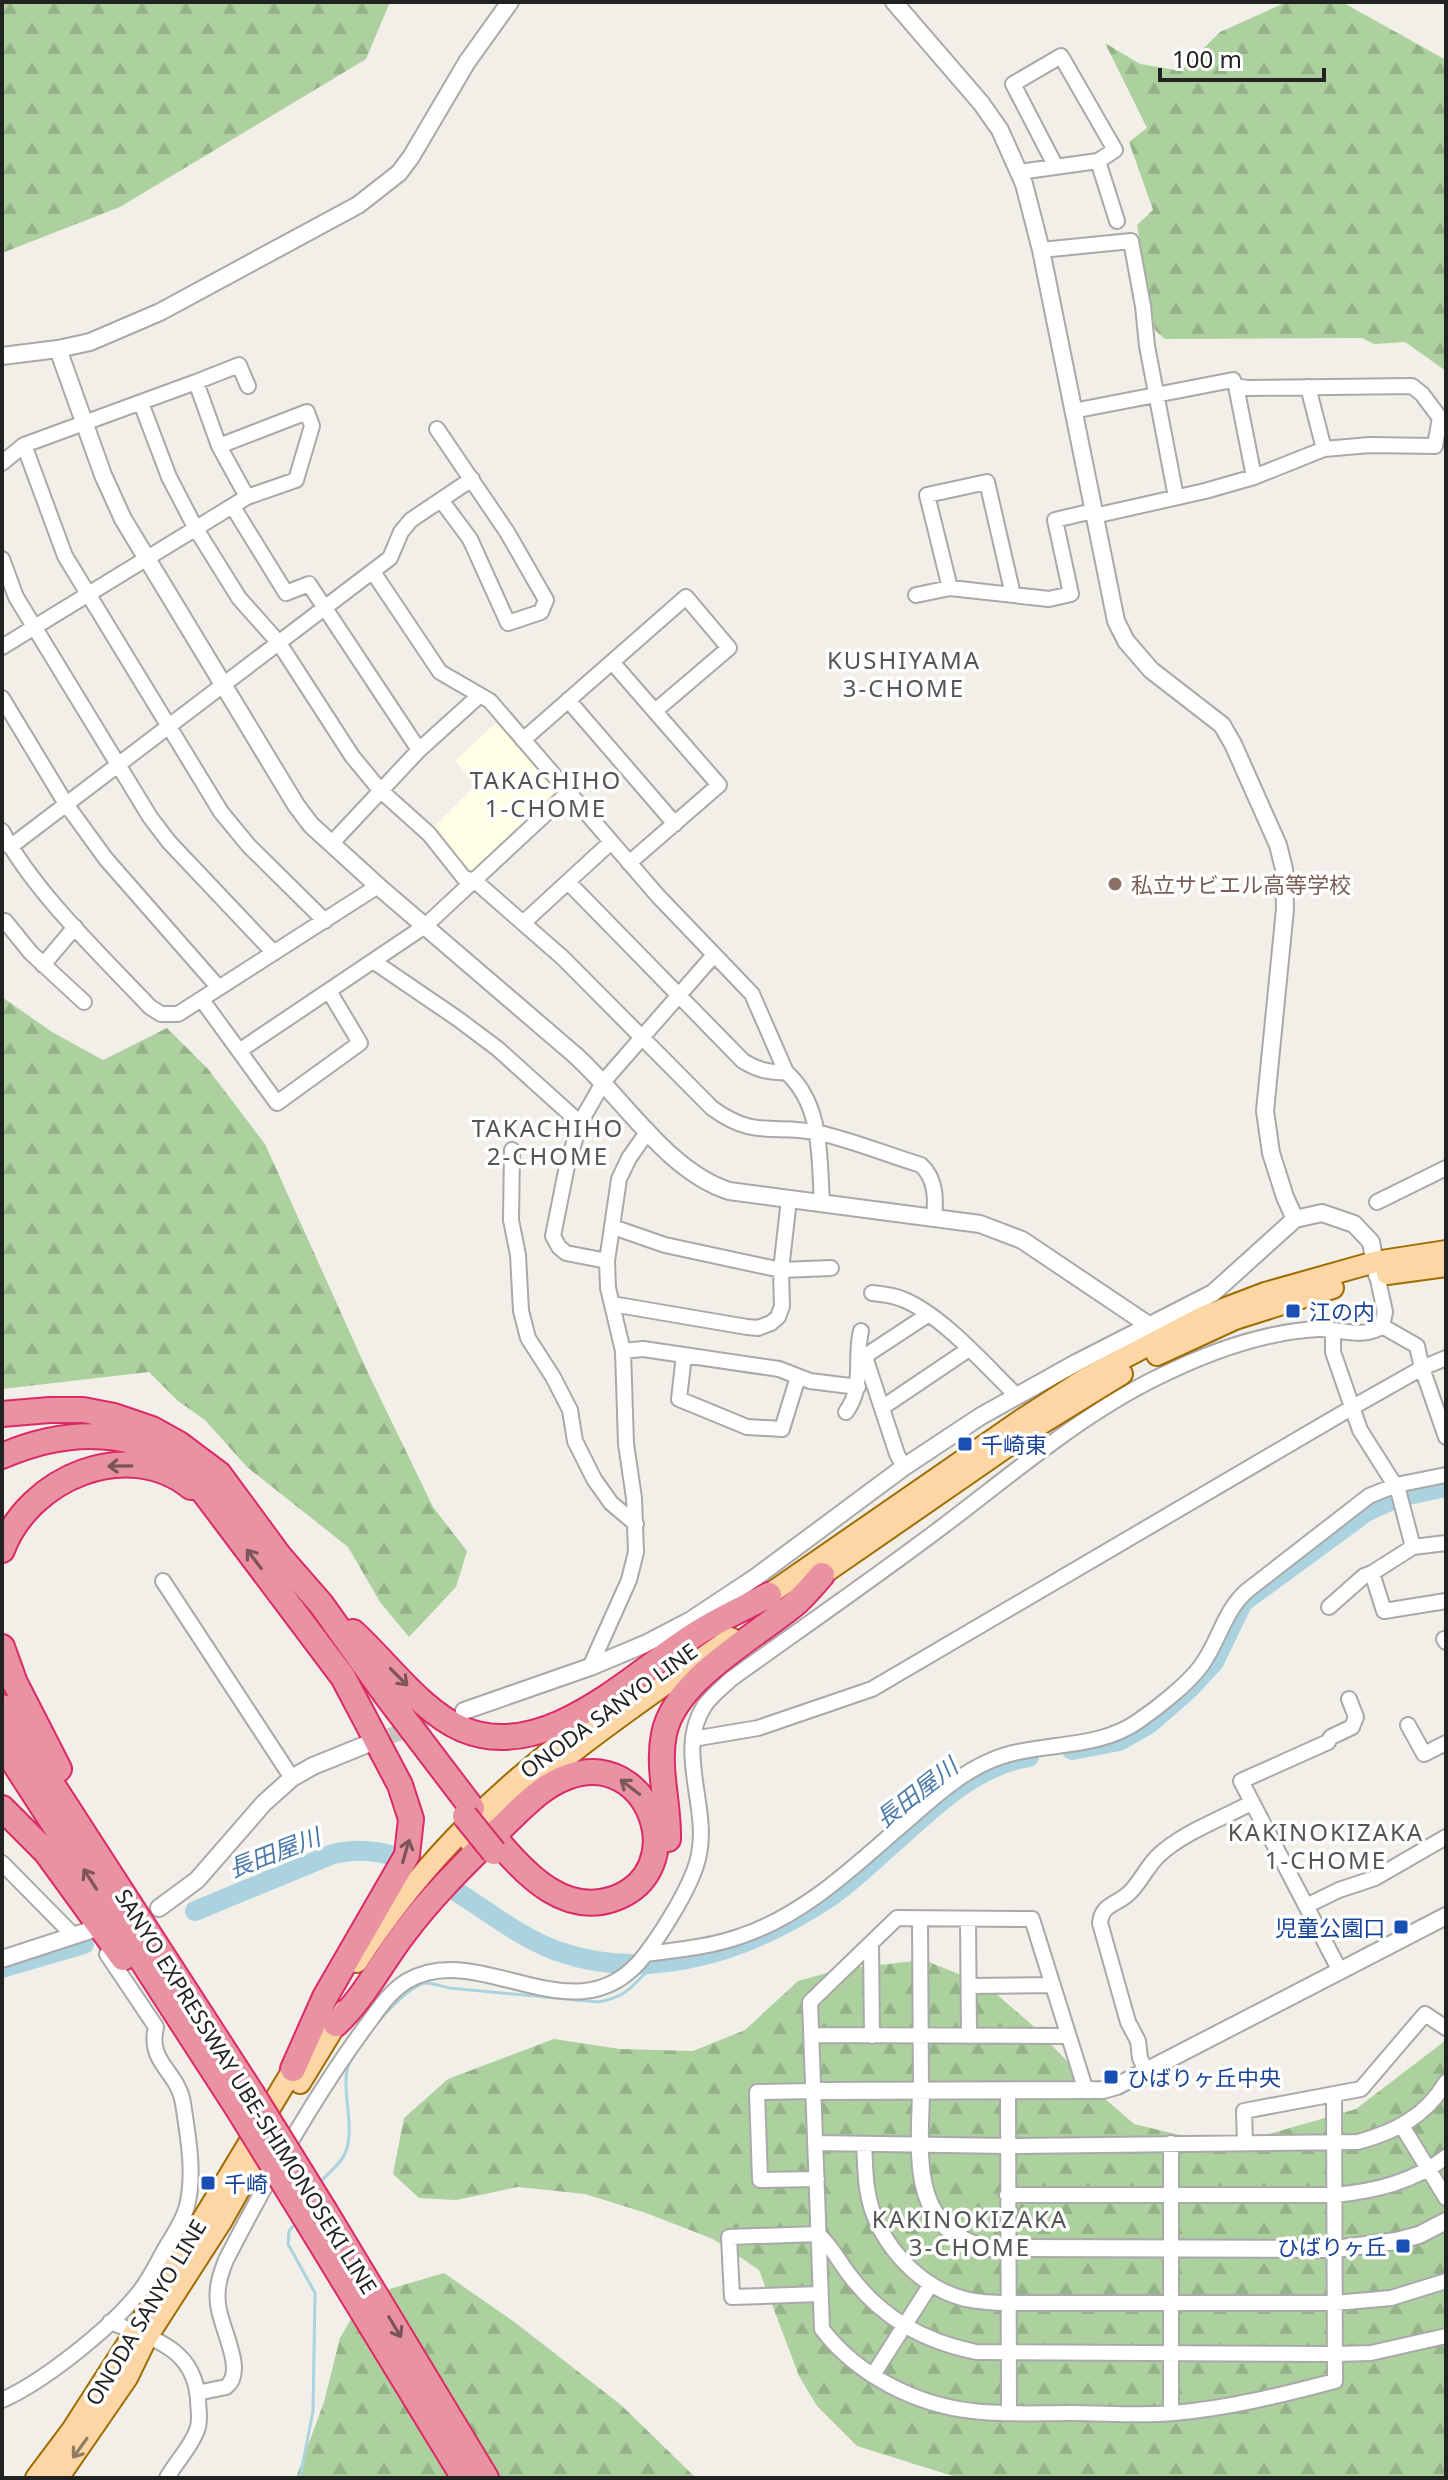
<svg xmlns="http://www.w3.org/2000/svg" width="1448" height="2480" font-family="'Noto Sans','Noto Sans JP',sans-serif">
<style>
.education{fill:#ffffe5}
.forest{fill:url(#forest-firs)}
.lines{fill:none;stroke-linecap:round;stroke-linejoin:round}
.stream{stroke:#aad3df;stroke-width:3}
.river{stroke:#aad3df;stroke-width:20}
.tertiary-tunnel{stroke:#c8c6c1;stroke-width:16;stroke-dasharray:16 8;stroke-linecap:butt}
.minor-casing{stroke:#a9a9a9;stroke-width:18}
.tertiary-casing{stroke:#a9a9a9;stroke-width:20}
.primary-casing{stroke:#a06b00;stroke-width:24}
.motorway-casing{stroke:#dc2a67;stroke-width:28}
.minor{stroke:#fff;stroke-width:14}
.tertiary{stroke:#fff;stroke-width:16}
.primary{stroke:#fcd6a4;stroke-width:20}
.motorway{stroke:#e892a2;stroke-width:24}
.motorway-bridge-casing{stroke:#dc2a67;stroke-width:28;stroke-linecap:butt}
.motorway-bridge{stroke:#e892a2;stroke-width:24}
.oneway{stroke:#7b545c}
.oneway2{stroke:#8f7c63}
.education-dot{fill:#8d6e63;stroke:#fff;stroke-width:3}
.transit-dot{fill:#1a4fb4;stroke:#fff;stroke-width:3}
.labels{text-anchor:middle;dominant-baseline:central;stroke-width:7;stroke-linejoin:round;paint-order:stroke}
.education-label{font-size:22px;fill:#785e54;stroke:#fff;text-anchor:start}
.transit-label{font-size:22px;fill:#164399;stroke:#fff;text-anchor:start}
.street-label{font-size:22px;fill:#222;stroke:#fff}
.neighbourhood-label{font-size:24px;letter-spacing:2px;fill:#555;stroke:#fff}
.water-label{font-size:24px;font-style:italic;fill:#4a7aab;stroke:#fff}
</style>
<defs>
<pattern id="forest-firs" width="22" height="20" patternUnits="userSpaceOnUse" patternTransform="scale(2)"><rect width="22" height="20" fill="#add19e"/><path d="M5 1l3.5 6h-7zM16 11l3.5 6h-7z" fill="#95b388"/></pattern>
</defs>
<rect width="100%" height="100%" fill="#f2efe9"/>
<path class="education" d="M499,720L558,793L474,872L468,874L431,830L476,785L455,761Z"/>
<path class="forest" d="M2,2H390L366,59L120,207L2,253Z
M1287,2H1342L1446,60V371L1405,342L1374,344L1362,338L1165,339L1155,330L1137,225L1153,210L1129,142L1147,128L1105,43L1140,64L1181,71L1220,32Z
M2,997L52,1032L103,1060L167,1028L208,1069L265,1144L369,1375L433,1507L467,1551L456,1587L409,1637L380,1602L348,1547L247,1467L205,1420L178,1401L149,1372L2,1389Z
M924,1960L986,1985L1032,2025L1097,2092L1134,2124L1188,2137L1238,2143L1356,2109L1446,2040V2478H959L857,2446L817,2406L799,2376L759,2270L713,2239L646,2213L585,2194L518,2187L456,2200L419,2198L393,2174L404,2118L448,2079L554,2039L620,2049L693,2051L745,2030L798,1981L841,1969Z
M444,2273L517,2324L621,2405L696,2478H296L324,2402L340,2338L358,2307L383,2291Z"/>
<g class="lines">
<path class="stream" d="M319,2184C327,2173 342,2164 346,2151C355,2125 342,2095 347,2070C351,2050 404,1986 425,1983C432,1983 442,1986 449,1988L598,2002C635,1995 631,1981 658,1964
M297,2222L289,2231L288,2244L315,2293L313,2411L300,2478"/>
<path class="river" d="M1072,1750L1119,1741L1149,1724L1188,1690L1214,1662L1243,1602L1366,1512L1399,1497L1446,1487
M457,1892C489,1912 521,1938 557,1951C650,1984 748,1951 827,1899C852,1882 874,1860 897,1840C935,1806 976,1765 1029,1757
M195,1911L333,1854C365,1846 390,1853 420,1866
M2,1968L84,1944"/>
<path class="tertiary-tunnel" d="M367,1744L447,1716"/>
<g class="minor-casing">
<path id="minor" d="M1056,167L1013,84L1061,56L1115,150L1098,161
M1019,172L1098,161L1117,221
M1041,250L1131,241L1143,306L1147,346L1176,497
M196,382L239,365L248,386
M1236,386L1254,477
M1308,387L1324,449
M141,403L169,477L196,529L239,598L279,643L352,756L380,790L429,834L464,878L475,881L563,958L712,1108C755,1140 775,1123 820,1133C854,1141 888,1155 921,1165C936,1179 936,1199 934,1218
M1073,411L1233,380L1236,386L1247,388L1412,386L1422,394L1440,418L1435,446L1370,445L1324,449L1254,477L1205,491L1094,516
M437,429L507,532L546,600L541,612L508,623L470,539L441,500
M24,445L65,556L221,812L249,846L325,921
M2,463L24,445L196,382L219,446L247,497
M233,507L286,593L309,584L419,750
M2,559L16,597L150,817L169,842L274,953
M373,572L440,672L490,701L658,896L752,994L786,1072C823,1105 819,1158 822,1203
M950,588L927,495L987,482L1013,595
M916,595L950,588L1049,599L1071,594L1055,520L1093,511
M2,647L247,497L296,480L312,426L307,412L219,446
M612,662L719,785L629,863
M2,698L66,804L106,859L219,988
M568,700L675,824
M523,740L686,597L729,648L655,711
M2,831C34,892 102,956 150,1007L161,1014H178L378,886
M331,844L419,750L480,695
M10,847L390,558L401,532L411,520L472,479
M568,882L743,1061C758,1070 769,1073 786,1072
M5,921L31,953L84,1002
M523,923L611,842
M373,961L458,1019L498,1049L580,1123
M43,965L75,927
M202,1000L277,1103L360,1043L329,991
M239,1051L425,926L568,793
M512,1150L511,1220L518,1255L521,1311L528,1338L553,1377L570,1410L575,1441L594,1479L611,1503L636,1524
M1377,1202L1446,1168
M613,1227L665,1245L781,1270L831,1268
M607,1261L566,1253L559,1247L553,1236L567,1166L580,1123L604,1081L714,955
M872,1293C881,1294 893,1295 902,1299C941,1314 986,1366 1016,1395
M612,1304L747,1327L758,1328L771,1323L778,1317L782,1306L781,1270L789,1199
M1382,1326L1417,1346L1422,1368L1446,1437
M1333,1330V1352L1360,1430L1398,1490L1413,1547L1372,1573L1384,1611L1446,1601
M623,1351L643,1349L779,1369L810,1381L858,1387
M684,1355L679,1399L747,1427L782,1429L798,1377
M883,1407L969,1349
M846,1412C865,1386 854,1359 861,1331
M904,1467L897,1454L866,1360L868,1354L929,1314
M1413,1547L1446,1543
M163,1581L292,1778
M1329,1607L1364,1576L1372,1573
M1444,1639L1446,1642
M590,1667L629,1580L636,1552L634,1498L626,1444L623,1351L608,1288L607,1261L619,1179L629,1158L648,1131
M1408,1725L1424,1754L1446,1743
M693,1739L758,1728L872,1689L1353,1407L1422,1368L1446,1358
M2,1863L74,1936
M1306,1906L1339,1890L1375,1878L1446,1837
M920,1919L921,2091
M968,1919L969,2036
M871,1943L872,2036
M646,1954C677,1950 711,1947 741,1936C801,1916 848,1872 895,1831C925,1806 955,1775 992,1760C1037,1741 1095,1751 1137,1722C1156,1709 1187,1685 1201,1666C1219,1642 1224,1610 1248,1590L1369,1496L1396,1485L1446,1475
M1340,1971L1241,1781L1328,1742L1331,1737L1352,1727L1356,1717L1349,1699
M969,1986L1053,1985
M811,2035L1068,2036
M1146,2071L1140,2058L1138,2041L1128,2022L1100,1923C1102,1904 1116,1905 1128,1894C1139,1885 1147,1866 1159,1855C1184,1832 1221,1819 1251,1803
M813,2091L757,2092L760,2180L817,2179
M1008,2091L1009,2413
M1086,2091L1032,1919L897,1918L810,2002L822,2329C857,2375 916,2405 973,2411C1005,2415 1038,2413 1071,2413C1105,2413 1140,2416 1174,2413C1229,2408 1282,2395 1335,2381L1334,2094
M1402,2126L1446,2198
M815,2143L1008,2146L1358,2142C1395,2132 1426,2116 1446,2082
M1245,2143L1244,2111L1361,2089L1425,2014L1446,2028
M864,2144C865,2159 865,2174 867,2188C874,2238 915,2286 965,2299C979,2302 994,2303 1008,2303H1335L1391,2298L1446,2281
M1007,2195H1335C1376,2191 1413,2182 1446,2157
M820,2294L732,2297L729,2237L818,2234C831,2245 838,2260 848,2273C881,2318 923,2341 976,2352L1335,2354L1371,2353L1446,2336
M110,2322C151,2338 194,2347 198,2399C198,2408 201,2421 197,2430C191,2447 176,2462 167,2478
M873,2375L931,2284
M197,2393L226,2387C247,2371 220,2328 218,2304C216,2288 220,2275 226,2260C267,2180 312,2099 366,2026C378,2010 389,1992 407,1981C481,1937 577,2044 645,1955C663,1931 694,1883 699,1854C709,1806 675,1749 705,1705C712,1695 723,1687 731,1679C802,1628 873,1579 942,1527C1011,1475 1079,1416 1156,1378C1206,1353 1262,1332 1318,1329C1338,1328 1364,1340 1382,1326L1385,1312L1377,1275
M2,2400C43,2382 107,2331 136,2296C148,2283 156,2265 165,2249C173,2235 183,2222 187,2206C195,2174 188,2136 183,2103C178,2071 147,2063 156,2027L107,1954
M1171,2413V2143"/>
</g>
<g class="tertiary-casing">
<path id="tertiary" d="M894,2L981,103L1000,130L1024,184L1041,250L1116,621L1126,641L1151,670L1222,725L1233,744L1278,845L1284,869L1285,909L1265,1111L1271,1153L1285,1197L1295,1219
M58,349L103,475L123,519L296,805L311,825L378,886L575,1055C624,1099 667,1171 729,1191L980,1224L1022,1240L1150,1326
M2,356L58,349L90,342L160,312L358,205L399,173L411,157L467,62L510,2
M464,1711L590,1667L645,1644L691,1620L756,1577L904,1467L981,1416L1076,1363L1213,1293L1295,1219L1322,1213L1354,1224L1371,1242L1377,1275
M159,1908L197,1880L264,1803L292,1778L313,1766L365,1745
M2,1959L91,1930
M813,2091L1103,2090L1117,2086L1446,1916
M921,2091C920,2153 908,2227 985,2248L1335,2249L1396,2241L1419,2235L1446,2221"/>
</g>
<g class="primary-casing">
<path id="primary" d="M1387,1274L1446,1266
M1157,1355L1235,1319L1333,1288
M810,1583L1031,1430L1122,1374
M758,1602L1021,1420L1088,1377L1202,1317L1265,1293L1375,1262L1446,1251
M470,1842C549,1763 640,1702 731,1638
M357,1962C424,1858 508,1779 608,1708
M300,2083L344,2011
M36,2478L72,2430L135,2332L300,2058
M58,2478L127,2378L147,2337L221,2222L268,2139"/>
</g>
<g class="motorway-casing">
<path id="motorway" d="M2,1414L50,1410H83L114,1416L152,1429L179,1444L219,1474L280,1557L321,1604L386,1695L472,1808
M2,1456C62,1430 125,1427 182,1463L343,1677L400,1785L411,1819L407,1855L325,1997L293,2069
M2,1550C29,1478 127,1436 191,1487
M353,1632C386,1662 421,1711 462,1729C546,1765 634,1672 699,1632C721,1618 746,1607 769,1595
M2,1647L15,1683L59,1769
M2,1707L251,2092
M2,1744L238,2109
M2,1808L46,1852L123,1958
M668,1839C669,1804 657,1769 664,1734C675,1679 756,1637 797,1602C806,1594 814,1584 822,1575
M336,2024C364,1998 381,1963 405,1932C434,1893 470,1859 504,1825C523,1807 542,1786 567,1777C649,1746 694,1871 613,1899C566,1915 528,1877 500,1844
M326,2213L486,2478
M309,2224L464,2478"/>
</g>
<use href="#minor" class="minor"/>
<use href="#tertiary" class="tertiary"/>
<use href="#primary" class="primary"/>
<use href="#motorway" class="motorway"/>
<g class="motorway-bridge-casing">
<path id="motorway-bridge" d="M465,1816L494,1852
M251,2092L326,2213
M238,2109L309,2224"/>
</g>
<use href="#motorway-bridge" class="motorway-bridge"/>
</g>
<defs><path id="oneway-shaft" d="M-6 0H5M1.5-3L5.5 0L1.5 3" fill="none" stroke-width="1.6" stroke-linecap="round" stroke-linejoin="round" transform="scale(2)"/></defs>
<g class="oneway">
<use href="#oneway-shaft" transform="translate(120 1466) rotate(179)"/>
<use href="#oneway-shaft" transform="translate(254 1559) rotate(-127)"/>
<use href="#oneway-shaft" transform="translate(399 1677) rotate(45)"/>
<use href="#oneway-shaft" transform="translate(630 1787) rotate(-143)"/>
<use href="#oneway-shaft" transform="translate(406 1851) rotate(-74)"/>
<use href="#oneway-shaft" transform="translate(90 1879) rotate(-123)"/>
<use href="#oneway-shaft" transform="translate(395 2327) rotate(59)"/>
</g>
<use class="oneway2" href="#oneway-shaft" transform="translate(80 2448) rotate(126)"/>
<circle class="education-dot" cx="1115" cy="884" r="8"/>
<g class="transit-dot">
<rect x="1285" y="1303" width="16" height="16" rx="4"/>
<rect x="957" y="1436" width="16" height="16" rx="4"/>
<rect x="1393" y="1919" width="16" height="16" rx="4"/>
<rect x="1103" y="2069" width="16" height="16" rx="4"/>
<rect x="200" y="2175" width="16" height="16" rx="4"/>
<rect x="1395" y="2238" width="16" height="16" rx="4"/>
</g>
<g class="labels">
<g class="education-label">
<text x="1131" y="884">私立サビエル高等学校</text>
</g>
<g class="transit-label">
<text x="1309" y="1311">江の内</text>
<text x="981" y="1444">千崎東</text>
<text x="1385" y="1927" text-anchor="end">児童公園口</text>
<text x="1127" y="2077">ひばりヶ丘中央</text>
<text x="224" y="2183">千崎</text>
<text x="1387" y="2246" text-anchor="end">ひばりヶ丘</text>
</g>
<g class="street-label">
<text transform="translate(608 1710) rotate(-36)">ONODA SANYO LINE</text>
<text transform="translate(247 2091) rotate(58)">SANYO EXPRESSWAY UBE-SHIMONOSEKI LINE</text>
<text transform="translate(145 2312) rotate(-59)">ONODA SANYO LINE</text>
</g>
<g class="neighbourhood-label">
<text x="904" y="659">KUSHIYAMA<tspan x="904" dy="28">3-CHOME</tspan></text>
<text x="546" y="779">TAKACHIHO<tspan x="546" dy="28">1-CHOME</tspan></text>
<text x="548" y="1127">TAKACHIHO<tspan x="548" dy="28">2-CHOME</tspan></text>
<text x="1326" y="1831">KAKINOKIZAKA<tspan x="1326" dy="28">1-CHOME</tspan></text>
<text x="970" y="2218">KAKINOKIZAKA<tspan x="970" dy="28">3-CHOME</tspan></text>
</g>
<g class="water-label">
<text transform="translate(916 1792) rotate(-38)">長田屋川</text>
<text transform="translate(274 1852) rotate(-21)">長田屋川</text>
</g>
</g>
<rect width="1448" height="2480" fill="none" stroke="#222222" stroke-width="8"/>
<path d="M1160 68v12h164v-12" fill="none" stroke="#222222" stroke-width="4"/>
<text x="1172" y="68" font-size="24" fill="#222222" stroke="#ffffff" stroke-width="6" paint-order="stroke">100 m</text>
</svg>
